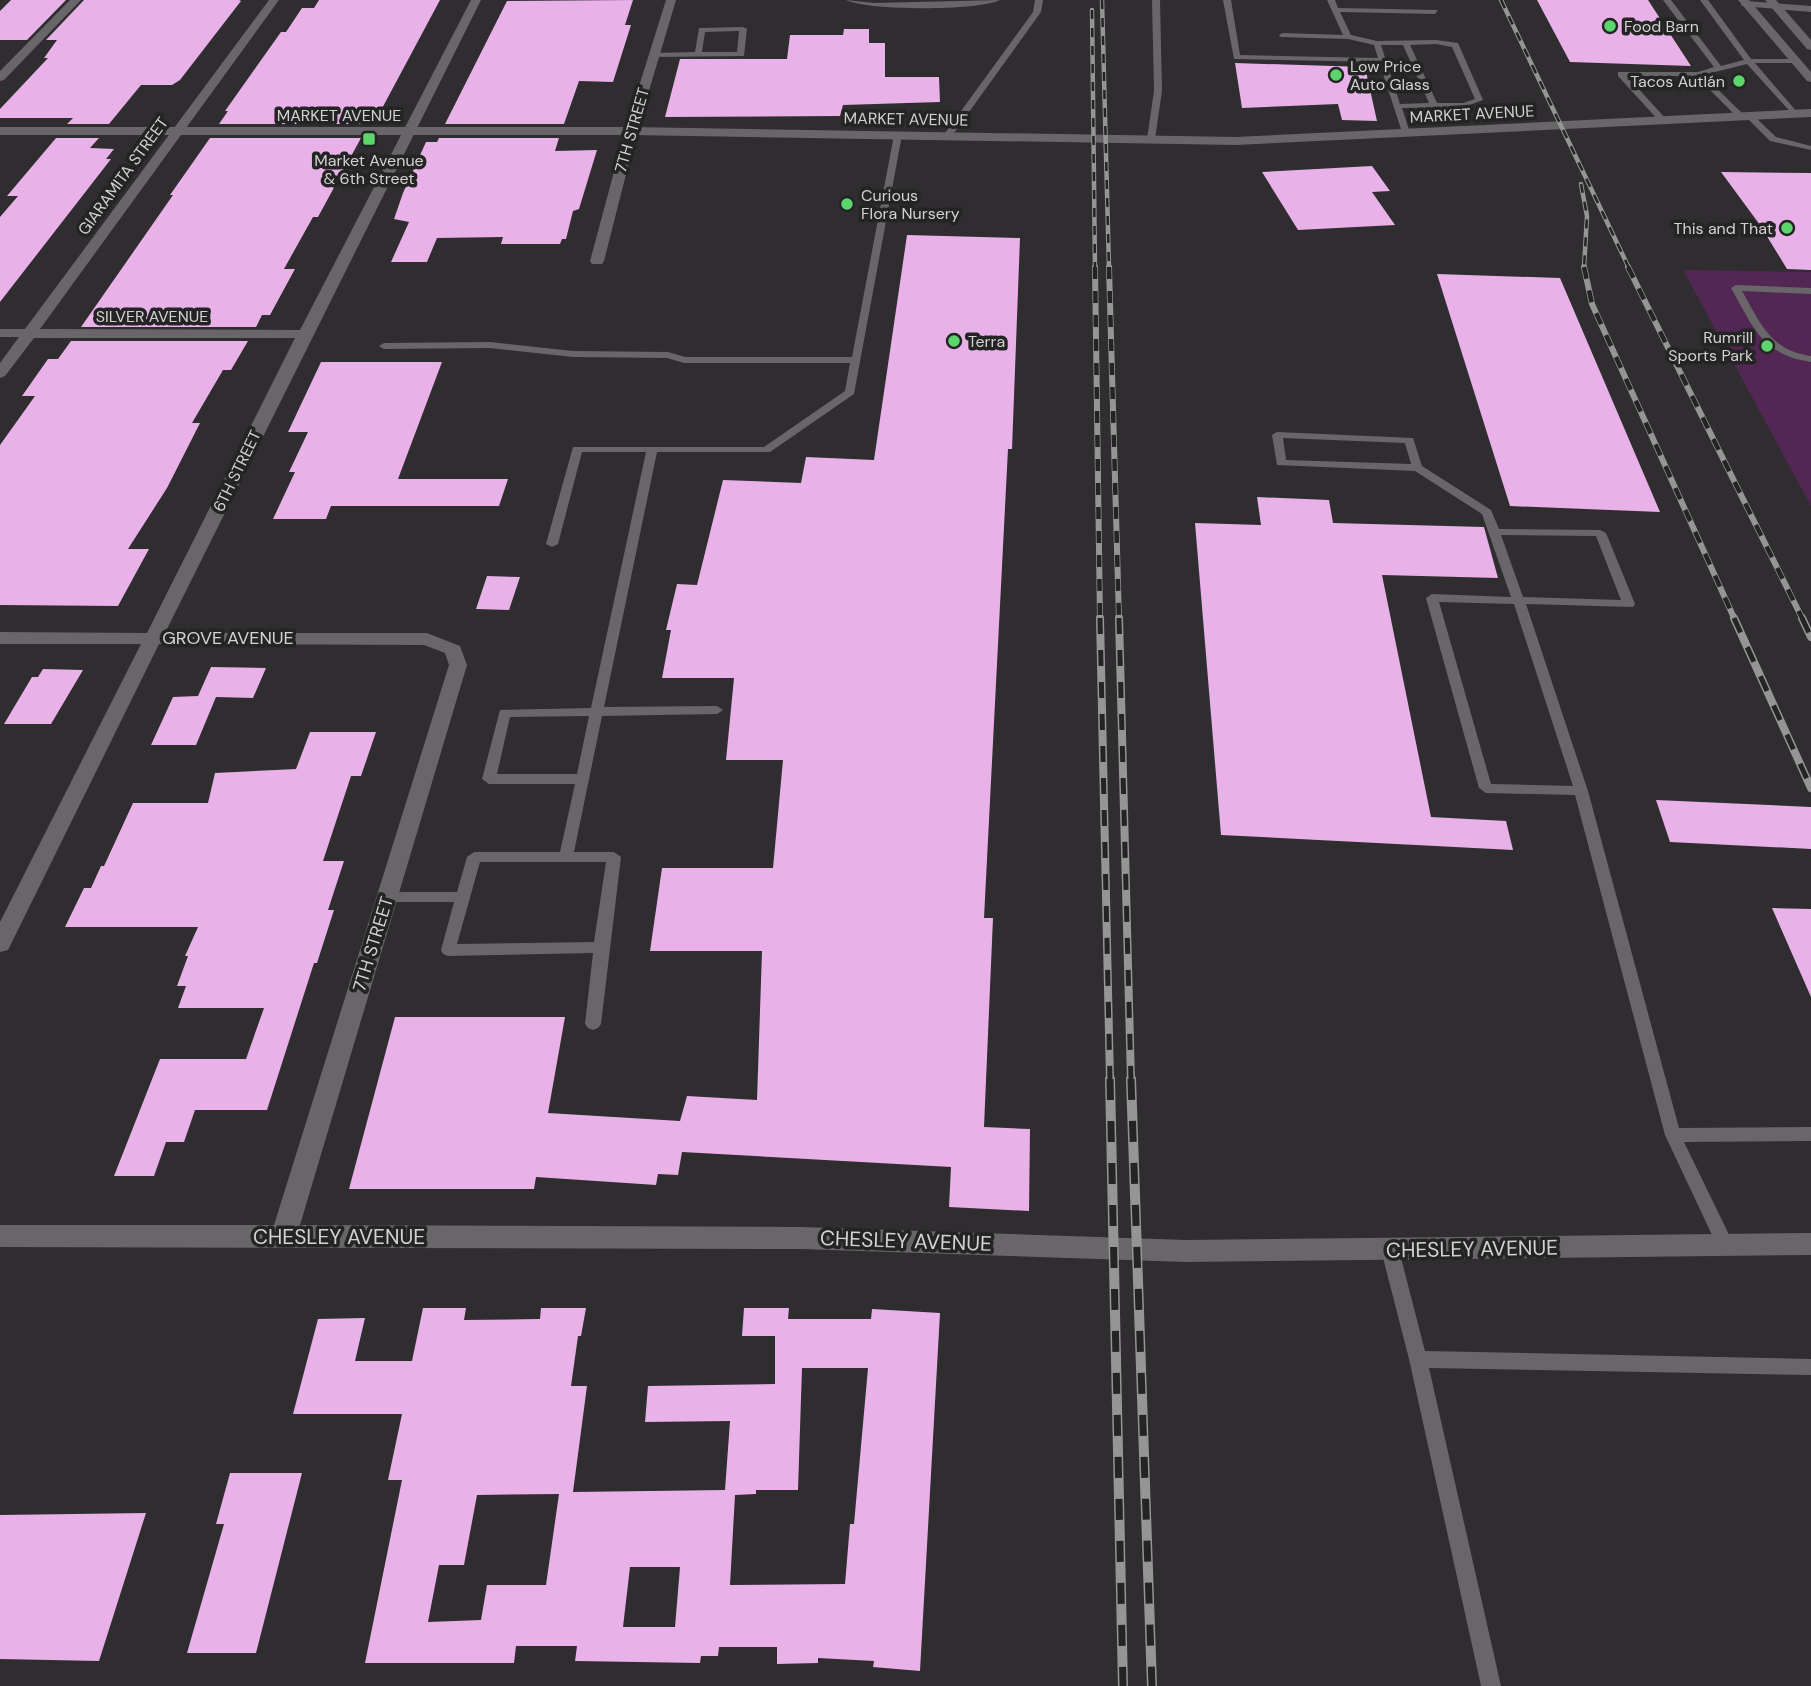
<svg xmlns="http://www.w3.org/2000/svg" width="1811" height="1686" font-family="'DM Sans',sans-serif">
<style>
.green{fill:#532754}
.building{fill:#e8b1e8;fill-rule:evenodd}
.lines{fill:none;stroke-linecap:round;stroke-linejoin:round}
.service{fill:#696669;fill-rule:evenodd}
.minor{fill:#696669;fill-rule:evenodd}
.tertiary{fill:#696669;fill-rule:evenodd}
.secondary{fill:#696669;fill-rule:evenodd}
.rail-far3-casing{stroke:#969596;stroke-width:4.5}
.rail-far2-casing{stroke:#969596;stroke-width:6}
.rail-far1-casing{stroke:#969596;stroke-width:8}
.rail-casing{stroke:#969596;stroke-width:10}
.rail-far3{stroke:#252425;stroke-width:2.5;stroke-dasharray:9;stroke-linecap:butt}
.rail-far2{stroke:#252425;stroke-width:4.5;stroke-dasharray:12;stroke-linecap:butt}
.rail-far1{stroke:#252425;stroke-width:5;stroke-dasharray:16;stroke-linecap:butt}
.rail{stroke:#252425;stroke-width:7;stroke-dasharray:21;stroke-linecap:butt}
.poi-dot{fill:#5cd56d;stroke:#252425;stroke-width:2.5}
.labels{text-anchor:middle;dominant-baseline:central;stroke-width:7;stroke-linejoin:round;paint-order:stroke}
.far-poi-label{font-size:16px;fill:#d3d2d3;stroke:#252425;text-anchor:start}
.far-street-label{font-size:16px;fill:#d3d2d3;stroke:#252425}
.street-label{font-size:18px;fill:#d3d2d3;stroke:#252425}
.near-street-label{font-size:21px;fill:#d3d2d3;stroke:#252425}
</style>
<rect width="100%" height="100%" fill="#2f2d2f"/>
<path class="green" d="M1683,270L1811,272V506Z"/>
<path class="building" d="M11,0H66L27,40H0V11Z
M84,0H239L241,1L180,80L172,85H141L109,124H67L73,118H0V109L48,58H44L57,40H46Z
M319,0H440L379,114H374L368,124H219L228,111H225L281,32H286L302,8H314Z
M633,0L625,25H631L613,82L579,81L564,124H445L507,1Z
M1537,0H1648L1691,66L1570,62Z
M844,29H869V43H885V77H939L940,102L843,105L840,116L665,117L680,59H787L790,35H843Z
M1235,63L1365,67L1377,121L1342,120L1338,104L1242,108Z
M56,138H99L90,148L114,149L106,159H111L0,302V217L18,196H7Z
M210,138H361L318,217H313L284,269H295L270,315H262L256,327H81L173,195H170Z
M439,138H559L555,151L597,150L579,209L573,211L566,239H562L560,244H501L503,237L437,238L427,262H391L409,222L394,219L403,193L426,142H437Z
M1372,166L1390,191L1372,192L1395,225L1298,230L1262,172Z
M1721,172L1811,173V270L1787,269L1760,225Z
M907,235L1020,238L1012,449H1008L984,918H993L984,1127L1030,1129L1029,1211L949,1207L951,1167L682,1152L678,1175L658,1174L656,1185L536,1177L534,1189H349L395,1017H565L548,1113L680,1121L687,1096L757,1100L762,951H650L662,868H773L783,760H726L734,678H662L671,630H666L677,584L697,585L723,480L801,483L806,457L874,460Z
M1437,274L1560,278L1660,512L1510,506Z
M71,341H248L231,370H223L192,423H200L167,488L128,549H149L118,606L0,605V445L35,396H22L48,359H58Z
M321,362H442L398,479H508L499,506H331L326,519H273L295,472H289L308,432H288Z
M1257,497L1329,500L1333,523L1484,527L1498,578L1382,575L1431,817L1506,821L1513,850L1221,835L1195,523L1261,525Z
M487,576L520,577L509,610L476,609Z
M211,667L266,668L253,698L216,697L196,745H151L173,697L198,696Z
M43,669L83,670L51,724H4L32,677H38Z
M310,732H376L361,776H351L323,861H344L328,910H334L317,963H314L267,1110H195L184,1142H166L154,1176H114L160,1059H246L264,1008H178L186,986H177L188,956H185L198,927H65L84,888H91L101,866H104L133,803H208L215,773L296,769Z
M1656,800L1811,807V849L1670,842Z
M1772,908L1811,909V997Z
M423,1308H466L464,1320L540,1319L541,1308H586L581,1336H578L571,1386H587L573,1492L725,1490L730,1421L645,1422L648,1386L775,1384V1336H742L744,1308H789L788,1319H871L872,1309L940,1313L920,1671L873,1667L874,1661L818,1658V1663L777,1664V1647H719L718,1656H701L700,1663L575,1661L577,1646H516L514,1663H365L402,1480H388L402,1414H293L318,1319L365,1318L355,1361H412ZM802,1368H868L854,1524H850L845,1584L730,1585L735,1495L756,1494V1490H798ZM559,1494L546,1585H487L481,1620L428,1622L439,1565H464L477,1495ZM630,1567H680L675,1627H623Z
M230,1473H302L256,1653H187L224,1524H216Z
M146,1513L99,1661L0,1659V1515Z"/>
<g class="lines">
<path class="service" d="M846,0L874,3L1000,0C979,11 868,11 846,0Z
M1035,0H1043L1041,12L951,137H945V133L1033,12Z
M1152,0H1160L1162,91L1155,139L1151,141L1147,139L1154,91Z
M1223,0H1231L1240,55L1378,58L1374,45L1348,39L1280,37L1279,35L1283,33L1343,35L1327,0H1335L1338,8L1438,10L1435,14L1340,12L1351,35L1377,41L1436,40L1458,43L1483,100L1464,107L1402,108L1410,133L1403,135L1379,62L1234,59ZM1436,44L1452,47L1475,99L1463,103H1437L1410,45ZM1381,45H1403L1429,103L1400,104Z
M1663,0H1671L1721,66L1744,60L1700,0H1708L1751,59H1799V63H1755L1797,112V116H1794L1747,64L1703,75L1745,116L1752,114L1776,137L1811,146V150L1770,141L1745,116L1738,118L1696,76H1627L1666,119L1659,121L1618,76V72H1698L1714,67Z
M743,27L747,29L744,56L654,57L650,55L654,53L695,52L699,28ZM739,31L737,52H702L705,32Z
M898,133L902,135L854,394L770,452H657L604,707L717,706L723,710L717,714L602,716L574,852H614L621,857L601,1024L598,1028L593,1030L588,1028L585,1024L593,953L448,956L443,954L441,950L454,902H387L382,901L380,897L382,893L387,892H457L467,857L474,852H560L575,784H489L482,779L500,710L591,708L646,452H582L558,544L552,547L546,544L573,447H764L845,391L850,363H684L667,358L573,357L490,348L384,349L379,346L384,343L490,342L573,351L668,352L685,357H852L894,135ZM589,716L577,774H497L510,717ZM480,862H606L594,942L457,944Z
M1736,285L1811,288V294L1742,291C1761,324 1770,350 1811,356V362C1761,354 1754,328 1731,288Z
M1277,432L1413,438L1422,466L1491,510L1499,529L1600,530L1606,533L1635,604L1633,607L1526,604L1588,791L1679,1128L1811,1127V1141L1684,1142L1735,1247L1732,1252L1726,1255L1720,1252L1665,1135L1575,795L1486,793L1479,788L1426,598L1432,594L1511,597L1482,514L1415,471L1277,465L1272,435ZM1283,438L1405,443L1411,464L1286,460ZM1501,535L1596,536L1621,600L1523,597ZM1439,602L1514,604L1573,786L1491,784Z
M1390,1242L1396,1245L1399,1250L1425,1351L1811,1359V1375L1429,1368L1501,1686H1481L1409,1359L1381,1250L1384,1245Z"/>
<path class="minor" d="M70,0H81L4,80L0,81V71Z
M269,0H279L40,329L300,330L471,0H481L165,633H427L460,646L467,665L300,1225L801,1227L1186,1240L1811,1233V1255L1186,1262L801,1249L0,1247V1225H274L449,665L445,653L424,645L159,644L11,944L8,950L0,952V922L141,644H0V632L147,633L295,338H34L5,376L0,378V363L19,337H0V329H25Z
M666,0H676L637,131L604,261L602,264H592L590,261L625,131Z
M1746,1L1811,6V12L1742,6L1741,4Z"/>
<path class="tertiary" d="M1811,109V117L1236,145L631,135H0V127H631L1236,137Z"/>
<path class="secondary" d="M1738,0H1749L1811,72V82L1807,81Z
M1765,0H1776L1811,40V50L1807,49Z"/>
<g class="rail-far3-casing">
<path id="rail-far3" d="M1102,0L1109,268
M1501,0L1629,268
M1092,10L1095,268
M1581,184L1587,216L1584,268"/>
</g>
<g class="rail-far2-casing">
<path id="rail-far2" d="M1095,267L1100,620
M1109,267L1119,620
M1584,267L1592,304L1735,620
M1628,267L1803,620"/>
</g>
<g class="rail-far1-casing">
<path id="rail-far1" d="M1100,618L1110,1081
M1119,618L1131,1081
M1734,618L1811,788
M1802,618L1811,637"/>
</g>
<g class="rail-casing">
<path id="rail" d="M1110,1079L1123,1686
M1131,1079L1152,1686"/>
</g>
<use href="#rail-far3" class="rail-far3"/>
<use href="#rail-far2" class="rail-far2"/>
<use href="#rail-far1" class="rail-far1"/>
<use href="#rail" class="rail"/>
</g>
<g class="poi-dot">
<circle cx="1610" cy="26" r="7"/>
<circle cx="1336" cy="75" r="7"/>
<circle cx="1739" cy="81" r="7"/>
<rect x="362" y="132" width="14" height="14" rx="3.5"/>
<circle cx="847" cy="204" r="7"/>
<circle cx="1787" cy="228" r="7"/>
<circle cx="954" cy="341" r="7"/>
<circle cx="1767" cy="346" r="7"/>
</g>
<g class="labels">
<g class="far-poi-label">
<text x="1624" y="26">Food Barn</text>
<text x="1350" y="66">Low Price<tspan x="1350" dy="18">Auto Glass</tspan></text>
<text x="1725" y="81" text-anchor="end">Tacos Autlán</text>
<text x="369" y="160" text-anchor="middle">Market Avenue<tspan x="369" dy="18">&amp; 6th Street</tspan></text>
<text x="861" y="195">Curious<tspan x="861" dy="18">Flora Nursery</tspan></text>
<text x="1773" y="228" text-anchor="end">This and That</text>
<text x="1753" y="337" text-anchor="end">Rumrill<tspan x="1753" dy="18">Sports Park</tspan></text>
<text x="968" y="341">Terra</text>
</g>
<g class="far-street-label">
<text transform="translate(1472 114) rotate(-3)">MARKET AVENUE</text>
<text x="339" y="115">MARKET AVENUE</text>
<text transform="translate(906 119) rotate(1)">MARKET AVENUE</text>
<text transform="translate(632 130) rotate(-74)">7TH STREET</text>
<text transform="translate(123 176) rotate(-54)">GIARAMITA STREET</text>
<text x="152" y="316">SILVER AVENUE</text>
<text transform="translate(237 471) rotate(-64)">6TH STREET</text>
</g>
<g class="street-label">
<text x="228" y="638">GROVE AVENUE</text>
<text transform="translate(373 944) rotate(-73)">7TH STREET</text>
</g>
<g class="near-street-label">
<text x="339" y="1237">CHESLEY AVENUE</text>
<text transform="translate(906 1241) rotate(2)">CHESLEY AVENUE</text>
<text transform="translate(1472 1249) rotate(-1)">CHESLEY AVENUE</text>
</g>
</g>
</svg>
